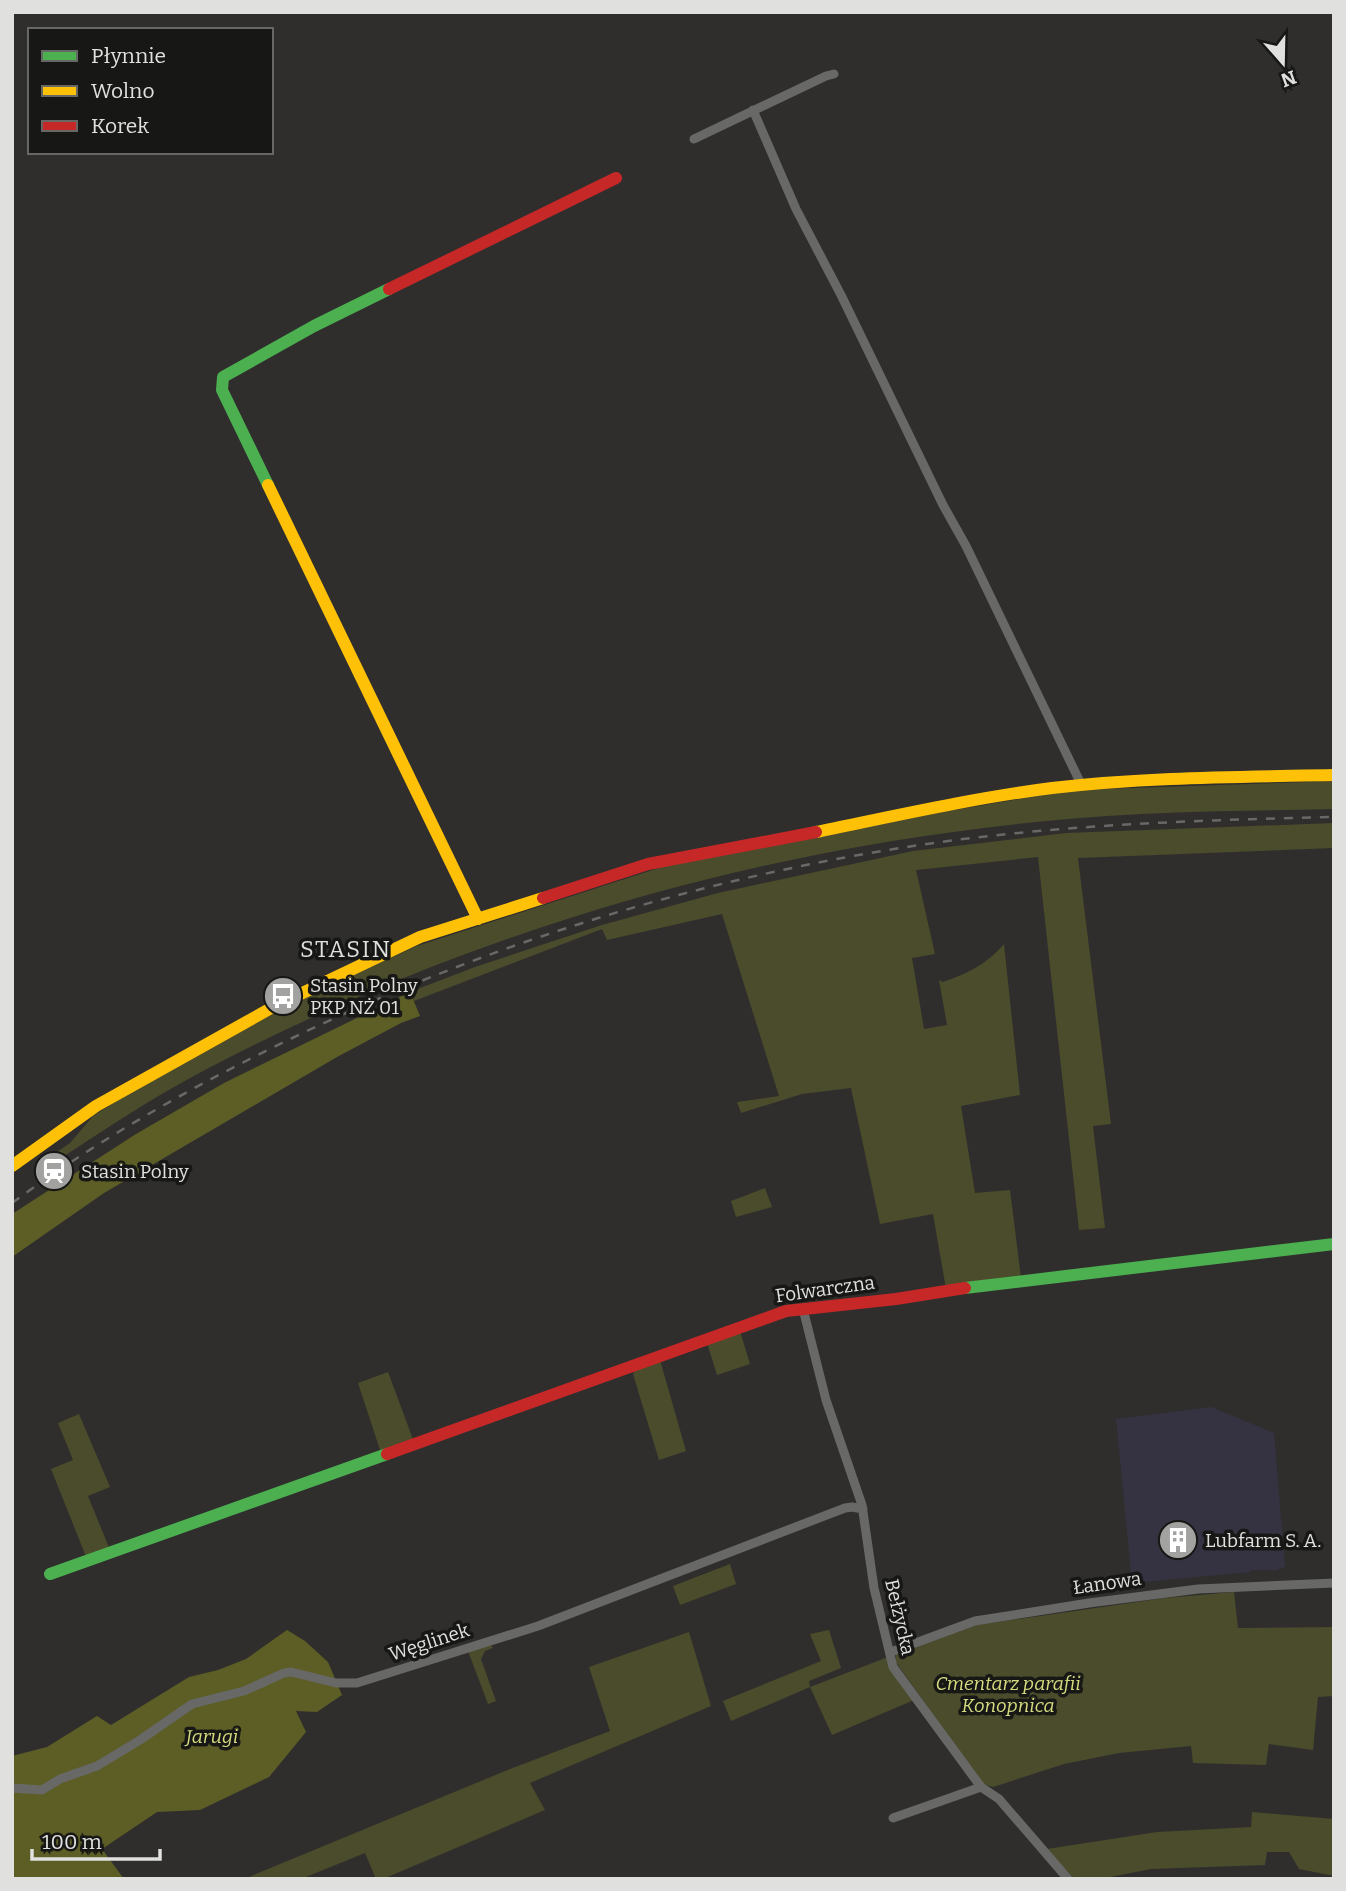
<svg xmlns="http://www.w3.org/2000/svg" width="1346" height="1891" font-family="Bitter,serif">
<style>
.industrial{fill:#353342}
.green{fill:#4b4c2b}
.forest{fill:#5c5e26}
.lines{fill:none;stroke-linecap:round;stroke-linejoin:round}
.street{stroke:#686867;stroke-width:9}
.fast{stroke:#4caf50;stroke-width:12}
.slow{stroke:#ffc107;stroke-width:12}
.jam{stroke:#c62828;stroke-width:12}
.rail{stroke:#686866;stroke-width:2.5;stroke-dasharray:9 9;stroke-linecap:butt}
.labels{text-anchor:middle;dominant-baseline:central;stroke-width:7;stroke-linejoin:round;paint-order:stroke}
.poi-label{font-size:19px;fill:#e0e0de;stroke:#171715;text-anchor:start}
.street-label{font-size:19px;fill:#e0e0de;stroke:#171715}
.park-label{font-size:19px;font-style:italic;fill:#d6dc7f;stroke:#171715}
.quarter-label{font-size:23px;letter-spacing:2px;fill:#e0e0de;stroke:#171715}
</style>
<rect width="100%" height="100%" fill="#2f2e2d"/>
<path class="industrial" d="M1211,1407L1274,1433L1285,1567L1279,1568V1570H1251L1250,1572L1132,1583L1116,1419Z"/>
<path class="green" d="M1334,781V809C1241,811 1149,811 1057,820C760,847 468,932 205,1070C153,1097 104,1130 55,1162L51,1156L70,1143L93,1116L128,1094L282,1009L321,990L417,946L668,865L907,818L1073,790Z
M1334,823V848L1078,858L1111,1124L1093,1126L1105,1228L1079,1230L1038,857L916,870L935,954L912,958L924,1029L947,1025L939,980L943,982C968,973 986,965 1004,944L1020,1095L961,1106L975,1193L1010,1190L1021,1278L946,1289L933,1214L880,1224L851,1088L802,1094L741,1113L737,1102L779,1096L722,914L607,940L602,929L414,1001L410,992L475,967L602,925L718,893L913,851L1066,833Z
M765,1188L772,1207L736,1217L731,1201Z
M740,1331L750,1364L717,1375L707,1343Z
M660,1360L686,1451L659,1460L633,1374L636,1369Z
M388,1372L414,1442L381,1453L358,1383Z
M79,1414L110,1487L88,1496L110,1550L87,1559L51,1469L73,1460L58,1423Z
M730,1564L736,1584L680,1605L673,1586Z
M1234,1592L1238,1628L1334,1627V1696L1318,1697L1313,1750L1269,1744L1266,1765L1193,1763L1191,1746L1119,1753L1064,1764L993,1787L983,1784L895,1661L896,1655L977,1625L1165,1598Z
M829,1630L841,1668L809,1681L810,1687L888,1657L914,1700L832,1735L810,1687L731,1721L723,1701L821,1661L810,1634Z
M689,1632L711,1706L530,1783L545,1810L383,1879H376L365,1853L301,1879H244L510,1769L610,1731L589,1667Z
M490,1644L493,1648L485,1651L481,1659L496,1701L488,1704L468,1651Z
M1252,1812L1334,1819V1876L1299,1869L1289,1852H1267L1265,1865L1151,1869L1100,1879H1074L1047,1849L1157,1832L1251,1827Z"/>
<path class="forest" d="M410,992L420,1016L401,1023L337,1057L104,1193L12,1257V1214L136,1134L224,1083Z
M287,1630L305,1641L328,1662L342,1695L317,1712L296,1711L306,1732L269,1777L200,1810L157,1812L102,1849L124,1879H12V1756L47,1747L97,1716L111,1725L189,1677L218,1670L246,1659Z"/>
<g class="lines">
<path class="street" d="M753,110L796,209L841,295L943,505L966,546L1081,784
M694,139L826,76L834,74
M803,1309L826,1400L862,1505L874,1588L893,1667L981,1787L999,1799L1068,1879
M891,1652L975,1621L1089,1603L1198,1589L1334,1583
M12,1788L42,1790L60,1779L97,1766L140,1740L192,1704L244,1691L284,1673L291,1672L336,1683H357L538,1626L845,1508L852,1507L863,1509
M893,1818L981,1787"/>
<path class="fast" d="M268,485L222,390L223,377L314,326L389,289
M965,1288L1334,1244
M50,1574L387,1454"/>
<path class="slow" d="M268,485L478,919
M816,832C894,816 973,798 1052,788C1145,777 1240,777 1334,775
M12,1166L96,1106L273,1007L420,937L543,898"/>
<path class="jam" d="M389,289L616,178
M543,898L648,864L816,832
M387,1454L786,1311L896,1299L965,1288"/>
<path class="rail" d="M12,1203C86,1149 165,1102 246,1061C465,949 704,874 948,841C1076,824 1205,820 1334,817"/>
</g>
<defs>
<g id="bus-disc" transform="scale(2.0125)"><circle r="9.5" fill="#a2a2a0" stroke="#171715"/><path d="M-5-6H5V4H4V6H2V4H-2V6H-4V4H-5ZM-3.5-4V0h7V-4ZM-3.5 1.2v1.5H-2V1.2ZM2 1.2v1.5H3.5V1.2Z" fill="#fff"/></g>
<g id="station-disc" transform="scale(2.0125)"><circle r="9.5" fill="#a2a2a0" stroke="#171715"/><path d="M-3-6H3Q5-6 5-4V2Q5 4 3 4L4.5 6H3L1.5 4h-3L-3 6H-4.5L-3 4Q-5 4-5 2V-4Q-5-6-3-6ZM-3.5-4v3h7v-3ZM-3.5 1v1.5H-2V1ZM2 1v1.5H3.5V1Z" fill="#fff"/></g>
<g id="building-disc" transform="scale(2.0125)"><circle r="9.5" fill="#a2a2a0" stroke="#171715"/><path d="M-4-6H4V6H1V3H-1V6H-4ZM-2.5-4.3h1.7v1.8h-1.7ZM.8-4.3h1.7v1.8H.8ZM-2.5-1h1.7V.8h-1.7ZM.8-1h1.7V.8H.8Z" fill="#fff"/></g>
</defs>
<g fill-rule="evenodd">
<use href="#bus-disc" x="283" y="996"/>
<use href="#station-disc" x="54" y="1171"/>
<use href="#building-disc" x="1178" y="1540"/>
</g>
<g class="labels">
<g class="poi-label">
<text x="310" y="985">Stasin Polny<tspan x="310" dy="22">PKP NŻ 01</tspan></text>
<text x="81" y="1171">Stasin Polny</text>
<text x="1205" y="1540">Lubfarm S. A.</text>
</g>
<g class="street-label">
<text transform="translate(825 1289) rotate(-8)">Folwarczna</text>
<text transform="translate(1107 1583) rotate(-8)">Łanowa</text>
<text transform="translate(900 1617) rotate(77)">Bełżycka</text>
<text transform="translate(429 1642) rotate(-18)">Węglinek</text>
</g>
<g class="park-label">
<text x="1008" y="1683">Cmentarz parafii<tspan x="1008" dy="22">Konopnica</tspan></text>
<text x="212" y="1736">Jarugi</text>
</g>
<g class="quarter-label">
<text x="346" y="949">STASIN</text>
</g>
</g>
<rect width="1346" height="1891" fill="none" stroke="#e0e0de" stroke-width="28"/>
<rect x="28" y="28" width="245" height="126" fill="#171715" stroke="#676765" stroke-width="2"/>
<rect x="42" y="51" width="35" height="10" fill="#4caf50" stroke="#676765" stroke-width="2"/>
<text x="91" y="63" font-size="21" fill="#e0e0de">Płynnie</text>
<rect x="42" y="86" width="35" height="10" fill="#ffc107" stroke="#676765" stroke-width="2"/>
<text x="91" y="98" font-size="21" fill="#e0e0de">Wolno</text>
<rect x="42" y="121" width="35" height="10" fill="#c62828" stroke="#676765" stroke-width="2"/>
<text x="91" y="133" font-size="21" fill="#e0e0de">Korek</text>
<g transform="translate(1283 63) rotate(160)" stroke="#171715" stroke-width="5" paint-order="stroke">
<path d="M0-5L12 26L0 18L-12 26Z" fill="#e0e0de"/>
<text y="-10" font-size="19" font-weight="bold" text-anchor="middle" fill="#e0e0de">N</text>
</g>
<path d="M32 1849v10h128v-10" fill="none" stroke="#e0e0de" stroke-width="3.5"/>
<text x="42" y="1849" font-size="21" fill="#e0e0de" stroke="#171715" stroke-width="5" paint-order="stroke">100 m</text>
</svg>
